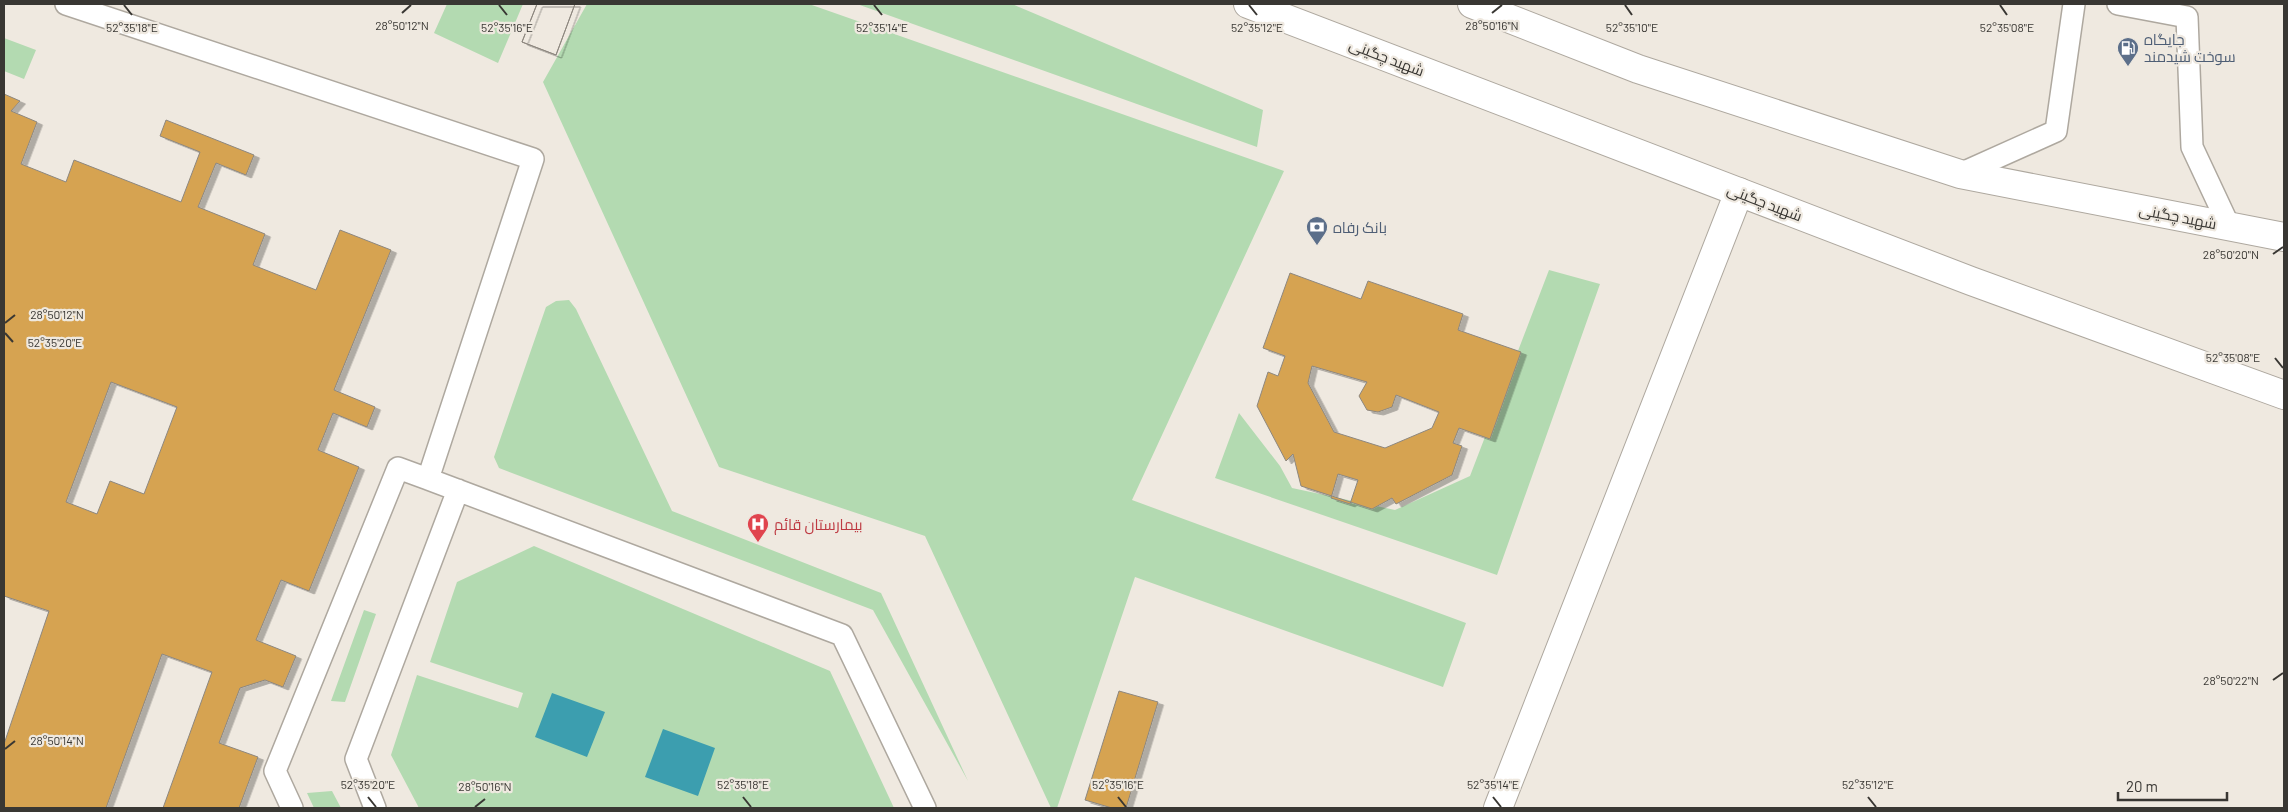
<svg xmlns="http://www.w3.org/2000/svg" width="2288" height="812" font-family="Barlow,Cairo,sans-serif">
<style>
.green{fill:#b3dab1}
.water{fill:#3c9eaf}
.building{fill:#d6a351;stroke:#8d877f;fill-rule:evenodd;filter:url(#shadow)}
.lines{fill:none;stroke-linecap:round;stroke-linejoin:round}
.lane-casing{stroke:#aea89f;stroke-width:24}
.secondary-casing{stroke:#aea89f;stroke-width:30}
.primary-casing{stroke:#aea89f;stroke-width:30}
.lane{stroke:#fff;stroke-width:21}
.secondary{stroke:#fff;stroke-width:28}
.primary{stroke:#fff;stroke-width:28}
.ticks{fill:none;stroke:#393733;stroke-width:2}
.labels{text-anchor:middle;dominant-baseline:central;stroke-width:4.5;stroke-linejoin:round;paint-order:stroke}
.service-label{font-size:15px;fill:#4e5e75;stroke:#efe9e0;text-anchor:start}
.street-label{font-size:15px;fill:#393733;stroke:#efe9e0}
.health-label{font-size:15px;fill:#be3a42;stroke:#efe9e0;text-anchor:start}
.ticks-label{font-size:12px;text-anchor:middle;fill:#393733;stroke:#efe9e0;stroke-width:4.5;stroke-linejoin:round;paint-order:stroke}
</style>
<defs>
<filter id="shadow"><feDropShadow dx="5.5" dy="3" stdDeviation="0" flood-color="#0004"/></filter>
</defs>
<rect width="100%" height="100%" fill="#efe9e0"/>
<path class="green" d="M447,4H523L498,63L434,33Z
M587,4H809L1284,171L1132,500L1466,623L1443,687L1135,577L1057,808H1051L925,536L719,467L543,82Z
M857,4H1012L1263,110L1257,147Z
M4,38L36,50L24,79L4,71Z
M1549,270L1600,284L1497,575L1215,478L1239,413L1280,466L1292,488L1395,510L1470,476Z
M569,300L576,309L672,511L881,593L968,781L873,610L499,468L494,457L546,307L556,301Z
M534,546L830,671L894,808H419L391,755L417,675L518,708L523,693L430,662L457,582Z
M364,610L376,614L345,702L331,701Z
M332,791L341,808H314L307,793Z"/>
<path class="water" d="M552,693L605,712L587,757L535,737Z
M663,729L715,748L698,796L645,777Z"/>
<path class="building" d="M537,4H575L556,55L522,42Z
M537,4H575L556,55L522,42Z
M4,94L20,101L11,111L37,122L21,164L66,182L74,160L181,202L200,152L160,136L166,120L254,155L246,175L216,163L198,207L265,234L253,265L316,290L340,230L391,250L334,390L375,407L367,427L333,413L318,450L359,467L309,591L281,580L256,640L296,656L283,687L265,680L240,688L219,743L258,757L239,808H163L212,672L162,654L106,808H4V744L49,611L4,596Z
M1290,273L1361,299L1368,281L1463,314L1458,330L1521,352L1490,439L1459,428L1453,443L1462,446L1452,475L1396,504L1392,498L1372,509L1301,486L1293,454L1286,461L1257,406L1268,372L1278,376L1285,356L1263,348ZM1312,366L1367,382L1359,396L1367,410L1378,412L1392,407L1396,395L1439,412L1432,428L1385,448L1334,432L1308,383Z
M111,382L177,407L144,494L110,481L97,514L66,502Z
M1338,474L1358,480L1350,504L1331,498Z
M1119,691L1158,702L1126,808H1112L1085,800Z"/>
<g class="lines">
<g class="lane-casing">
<path id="lane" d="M66,4L533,159L428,479L842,635L925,808
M2118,4L2187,17L2192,147L2229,226
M1960,174L2056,131L2074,4
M292,808L275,771L398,468L428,479
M375,808L356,759L458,490"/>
</g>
<g class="secondary-casing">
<path id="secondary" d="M1498,808L1739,192"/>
</g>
<g class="primary-casing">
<path id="primary" d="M1248,4L1971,281L2284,395
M1472,4L1638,69L1960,174L2284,237"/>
</g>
<use href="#lane" class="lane"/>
<use href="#secondary" class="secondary"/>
<use href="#primary" class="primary"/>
</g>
<path class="ticks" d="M124,5L132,15M499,5L507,15M874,5L882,15M1249,5L1257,15M1625,5L1632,15M2000,5L2007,15M402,13L411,5M1492,13L1502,5M2273,254L2283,247M5,323L15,315M5,333L13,342M2275,358L2283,368M2273,680L2283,673M5,749L15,741M368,797L376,807M743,797L751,807M1118,797L1126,807M1493,797L1501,807M1868,797L1876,807M475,807L485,799"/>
<defs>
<g id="fuel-pin" transform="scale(1.125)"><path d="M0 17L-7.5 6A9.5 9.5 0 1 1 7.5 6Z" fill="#5c6f8a" stroke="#efe9e0"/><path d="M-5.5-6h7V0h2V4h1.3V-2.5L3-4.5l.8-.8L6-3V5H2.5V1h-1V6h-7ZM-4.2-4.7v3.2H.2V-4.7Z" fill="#fff"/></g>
<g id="bank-pin" transform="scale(1.125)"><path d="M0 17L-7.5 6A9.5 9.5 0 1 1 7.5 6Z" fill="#5c6f8a" stroke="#efe9e0"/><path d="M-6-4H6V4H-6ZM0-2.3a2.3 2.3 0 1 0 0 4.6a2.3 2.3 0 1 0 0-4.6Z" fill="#fff"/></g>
<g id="hospital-pin" transform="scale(1.125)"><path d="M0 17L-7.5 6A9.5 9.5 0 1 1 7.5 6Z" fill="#e0444e" stroke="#efe9e0"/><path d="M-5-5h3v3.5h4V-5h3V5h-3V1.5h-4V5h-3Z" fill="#fff"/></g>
</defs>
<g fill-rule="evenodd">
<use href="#fuel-pin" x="2128" y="48"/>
<use href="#bank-pin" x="1317" y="227"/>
<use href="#hospital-pin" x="758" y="524"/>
</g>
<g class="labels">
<g class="service-label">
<text x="2144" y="39">جایگاه<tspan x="2144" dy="17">سوخت شیدمند</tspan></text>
<text x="1333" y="227">بانک رفاه</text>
</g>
<g class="street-label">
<text transform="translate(1387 57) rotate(21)">شهید چگینی</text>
<text transform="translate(1765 202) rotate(21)">شهید چگینی</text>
<text transform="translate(2178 216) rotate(11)">شهید چگینی</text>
</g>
<g class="health-label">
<text x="774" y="524">بیمارستان قائم</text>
</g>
</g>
<g class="ticks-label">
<text x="402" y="30">28°50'12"N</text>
<text x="1492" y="30">28°50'16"N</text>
<text x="132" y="32">52°35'18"E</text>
<text x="507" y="32">52°35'16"E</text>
<text x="882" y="32">52°35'14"E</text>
<text x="1257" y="32">52°35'12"E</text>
<text x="1632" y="32">52°35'10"E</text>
<text x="2007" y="32">52°35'08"E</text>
<text x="2231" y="259">28°50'20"N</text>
<text x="57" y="319">28°50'12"N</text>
<text x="55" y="347">52°35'20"E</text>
<text x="2233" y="362">52°35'08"E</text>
<text x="2231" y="685">28°50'22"N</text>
<text x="57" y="745">28°50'14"N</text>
<text x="368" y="789">52°35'20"E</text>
<text x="743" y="789">52°35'18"E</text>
<text x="1118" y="789">52°35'16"E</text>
<text x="1493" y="789">52°35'14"E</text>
<text x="1868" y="789">52°35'12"E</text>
<text x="485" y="791">28°50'16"N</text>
</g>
<rect width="2288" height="812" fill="none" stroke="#393733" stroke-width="10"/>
<path d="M2118 792v8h109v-8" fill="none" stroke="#393733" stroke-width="2.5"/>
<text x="2126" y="792" font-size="15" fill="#393733" stroke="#efe9e0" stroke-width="4" paint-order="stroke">20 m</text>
</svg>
